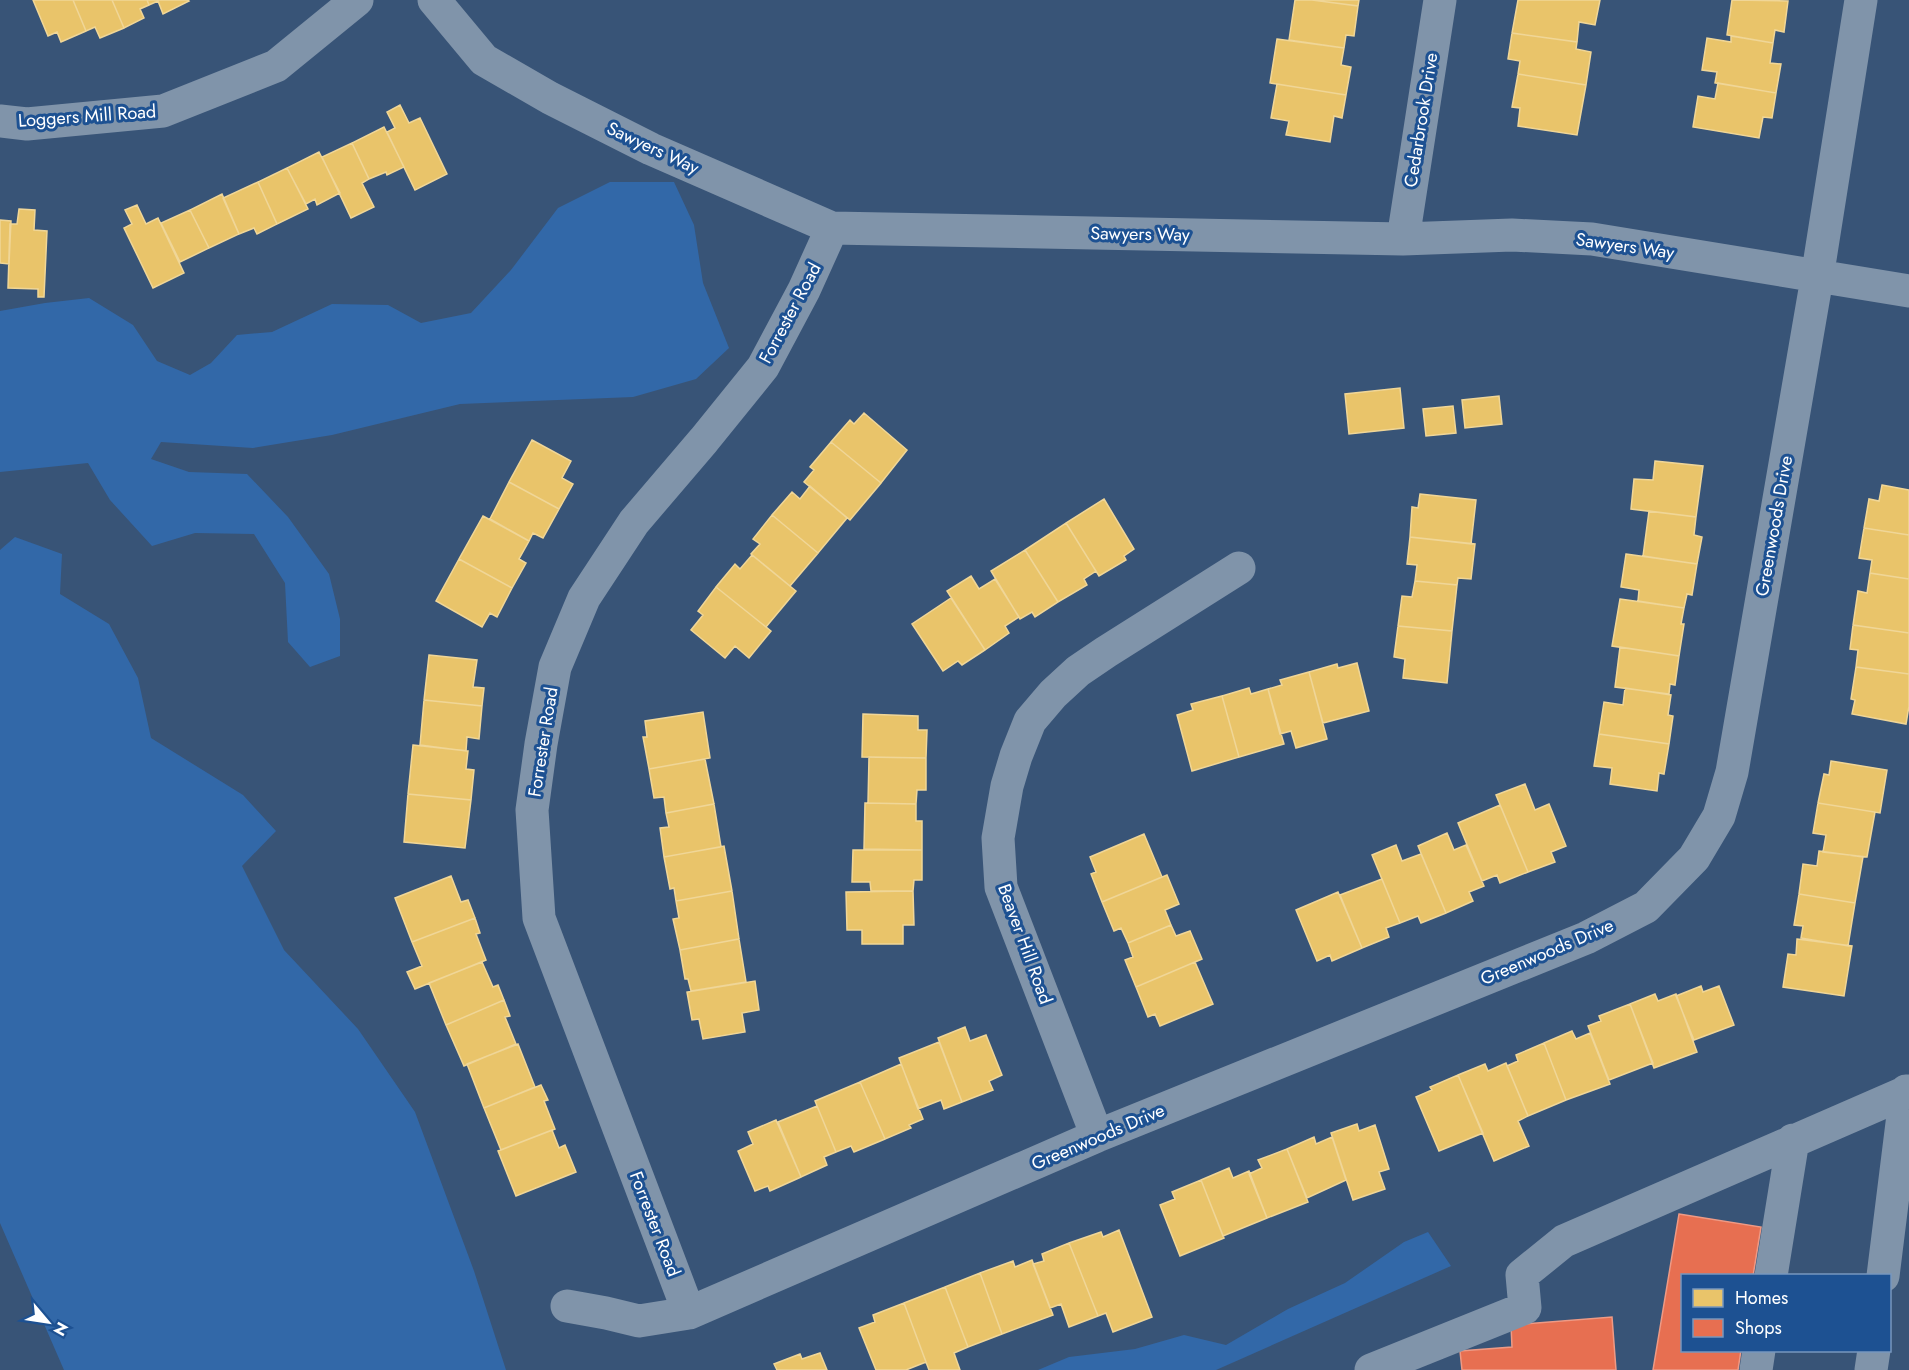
<svg xmlns="http://www.w3.org/2000/svg" width="1909" height="1370" font-family="Jost,sans-serif">
<style>
.green{fill:#3268a8}
.homes{fill:#e9c46a;stroke:#f0d697;stroke-width:1.5}
.shops{fill:#e76f51;stroke:#ee9a85;stroke-width:1.5}
.lines{fill:none;stroke-linecap:round;stroke-linejoin:round}
.minor{stroke:#8094aa;stroke-width:33}
.labels{text-anchor:middle;dominant-baseline:central;stroke-width:6;stroke-linejoin:round;paint-order:stroke}
.street-label{font-size:18px;fill:#fff;stroke:#1d5192}
</style>
<rect width="100%" height="100%" fill="#385477"/>
<path class="green" d="M610,182H674L694,225L703,283L729,348L696,379L633,397L460,404L332,435L253,448L161,442L151,459L189,472L247,474L288,517L329,574L340,619V656L310,667L288,642L285,583L254,534L195,533L152,546L110,500L88,463L0,472V311L45,303L89,298L133,325L157,361L190,375L211,363L237,335L272,332L332,304L388,305L421,323L471,313L511,270L558,208Z
M15,537L62,554L60,594L109,624L138,678L151,738L243,795L276,831L242,866L284,950L358,1029L415,1112L474,1271L506,1370H64L0,1223V550Z
M1428,1232L1451,1266L1216,1370H1038L1069,1357L1135,1349L1184,1335L1226,1345L1288,1309L1345,1283L1404,1242Z"/>
<path class="homes" d="M33,0H73L86,31L61,42L57,32L48,36Z
M73,0H112L124,28L100,38L95,27L86,31Z
M112,0H147L149,5L140,9L144,18L124,28Z
M147,0H188L189,1L163,14L158,1L149,5Z
M1295,0H1312L1358,6L1354,36L1346,35L1344,48L1289,40Z
M1312,0H1359L1358,6Z
M1518,0H1600L1595,25L1579,22L1577,42L1512,33Z
M1732,0L1788,1L1784,32L1775,30L1773,43L1727,35Z
M1512,33L1577,42L1576,49L1591,52L1586,85L1518,74L1520,61L1508,59Z
M1731,36L1773,43L1770,63L1781,64L1776,93L1715,83L1717,72L1702,70L1707,38L1731,42Z
M1277,39L1344,48L1341,65L1351,67L1346,95L1270,83Z
M1518,74L1586,85L1577,135L1518,126L1520,108L1512,107Z
M1718,83L1776,93L1772,118L1763,117L1759,138L1693,127L1698,96L1715,99Z
M1277,84L1346,95L1342,118L1334,116L1330,142L1286,135L1289,121L1271,118Z
M400,105L409,123L420,118L447,174L415,190L387,132L395,128L387,112Z
M384,127L404,167L387,175L386,172L369,179L352,143Z
M352,143L369,179L362,183L374,207L351,218L322,157Z
M319,152L340,193L317,205L315,199L306,204L287,168Z
M287,168L308,209L277,224L258,182Z
M258,182L277,224L257,234L254,228L239,234L223,198Z
M222,194L239,234L209,248L190,210Z
M137,205L146,224L158,218L184,273L153,288L124,228L132,224L125,210Z
M19,209L35,210L34,230L47,231L44,297H38V289L8,288L10,224H17Z
M190,210L209,248L180,262L161,223Z
M0,220L11,221L9,264L0,263Z
M1400,388L1404,428L1349,434L1345,394Z
M1499,396L1502,424L1465,428L1462,400Z
M1453,406L1456,433L1426,436L1423,409Z
M864,413L907,450L881,483L831,442L850,420L854,424Z
M532,440L571,461L562,478L573,484L559,509L509,482Z
M831,442L881,483L850,520L804,482L814,470L810,467Z
M1655,461L1703,466L1696,517L1631,509L1634,479L1653,480Z
M509,482L559,509L543,538L533,533L529,541L490,519Z
M1882,485L1909,490V535L1864,528L1869,499L1879,501Z
M810,486L847,518L818,553L772,515L792,492L800,499Z
M1420,494L1476,500L1471,544L1410,537L1412,507L1418,508Z
M1104,499L1134,549L1124,556L1126,560L1099,576L1066,523Z
M1649,511L1696,517L1694,535L1702,537L1697,564L1643,556Z
M772,515L818,553L790,586L751,554L760,544L753,539Z
M483,516L529,541L519,559L526,563L512,588L459,559Z
M1066,523L1096,571L1084,579L1087,585L1058,602L1025,550Z
M1864,528L1909,535V579L1870,573L1872,560L1859,558Z
M1410,537L1475,544L1471,579L1458,578L1457,585L1415,581L1417,565L1407,564Z
M1025,550L1058,602L1035,617L1032,612L1020,619L991,571Z
M1626,554L1697,564L1692,595L1687,594L1684,608L1638,601L1639,590L1621,587Z
M752,555L796,591L766,627L716,587L735,564L740,569Z
M459,559L512,588L497,617L490,613L482,627L436,601Z
M1870,573L1909,579V633L1853,625L1858,591L1867,593Z
M971,576L979,589L995,579L1019,617L1005,626L1009,633L985,650L947,591Z
M1415,581L1457,585L1452,631L1398,626L1402,596L1412,597Z
M716,587L771,631L749,658L735,646L725,658L691,630L703,615L698,611Z
M951,598L985,650L962,665L958,661L943,671L912,624Z
M1620,599L1684,608L1681,624H1684L1679,656L1612,646Z
M1853,625L1909,633V674L1856,667L1858,650L1850,649Z
M1398,626L1452,631L1447,683L1403,678L1405,659L1394,657Z
M1620,647L1679,656L1675,685L1670,684L1669,694L1615,687Z
M429,655L477,660L473,687L484,688L482,706L424,700Z
M1357,663L1369,711L1323,723L1309,672L1337,664L1338,668Z
M1856,667L1909,674V706L1906,724L1852,714L1855,700L1851,699Z
M1309,672L1327,739L1296,748L1291,731L1280,734L1268,689L1282,685L1280,680Z
M1249,688L1251,694L1268,689L1284,744L1239,757L1222,696Z
M1625,688L1671,695L1668,715L1673,716L1669,744L1599,734L1604,702L1623,705Z
M1222,696L1239,757L1192,771L1177,715L1193,710L1191,704Z
M424,700L482,706L479,739L467,737L466,751L420,745Z
M703,712L710,758L649,769L643,737H647L645,721Z
M863,714L918,716V730H927L926,758L862,757Z
M1599,734L1669,744L1664,774L1659,773L1657,791L1610,784L1612,768L1594,766Z
M413,745L468,751L466,769L474,770L471,800L408,794Z
M869,757L926,758V790H917L916,804L868,803Z
M705,759L714,804L666,813L664,797L654,798L649,769Z
M1831,761L1887,770L1880,813L1818,803L1824,774L1829,775Z
M1525,784L1535,810L1549,804L1566,846L1551,852L1555,862L1528,872L1496,795Z
M408,794L471,800L465,848L404,842Z
M865,803L916,804V821H922V850L864,849Z
M1818,803L1875,812L1867,857L1823,852L1826,835L1813,833Z
M714,804L721,847L664,857L660,828L669,827L666,813Z
M1500,805L1528,872L1500,883L1497,875L1482,881L1458,823Z
M1447,833L1454,850L1466,845L1484,886L1469,892L1473,901L1446,913L1418,846Z
M1144,834L1162,877L1102,902L1091,874L1096,872L1090,857Z
M1396,845L1402,861L1421,854L1446,913L1421,923L1418,916L1400,923L1372,855Z
M724,846L732,891L676,901L674,888L670,889L664,857Z
M853,850H922V880H914L913,891H871L870,882H852Z
M1819,851L1863,857L1855,903L1799,894L1803,864L1817,866Z
M1167,875L1179,904L1165,910L1171,925L1128,943L1121,928L1114,931L1102,902Z
M451,876L461,902L468,900L475,918L412,942L395,898Z
M1382,879L1400,923L1386,928L1389,937L1362,948L1340,895Z
M732,891L739,939L680,950L673,919L679,918L676,901Z
M913,891L914,925H903V944H862V930H847L846,892Z
M1338,892L1362,948L1332,961L1330,955L1317,961L1296,910Z
M1799,894L1855,903L1848,946L1801,938L1803,926L1794,925Z
M475,918L480,933L476,934L486,960L415,989L407,972L422,966L412,942Z
M1171,925L1176,936L1190,931L1202,959L1136,987L1125,960L1133,957L1128,943Z
M739,939L746,982L691,991L688,979H685L680,950Z
M1797,939L1852,946L1844,996L1783,987L1788,954L1796,955Z
M482,962L493,987L498,985L504,1000L446,1025L429,983Z
M1195,962L1213,1004L1160,1026L1155,1014L1148,1017L1136,987Z
M755,981L759,1010L742,1013L745,1032L703,1039L699,1019L692,1020L687,992Z
M1701,986L1703,992L1719,986L1734,1025L1694,1040L1676,996Z
M1655,994L1658,1001L1676,994L1697,1052L1654,1068L1630,1004Z
M504,1000L510,1016L505,1017L516,1044L464,1066L446,1025Z
M1630,1004L1653,1063L1609,1080L1588,1026L1601,1021L1599,1016Z
M965,1027L970,1041L986,1035L1002,1075L989,1081L993,1090L962,1102L938,1038Z
M1572,1031L1576,1039L1590,1033L1610,1084L1566,1100L1544,1043Z
M939,1042L962,1102L944,1109L941,1100L918,1109L899,1058Z
M1544,1043L1566,1100L1528,1116L1507,1066L1518,1061L1516,1055Z
M518,1044L535,1087L484,1108L467,1064Z
M1506,1063L1528,1116L1518,1121L1529,1146L1494,1161L1458,1075L1485,1064L1488,1071Z
M901,1064L923,1119L909,1125L911,1128L885,1139L860,1082Z
M1458,1075L1483,1133L1439,1151L1416,1097L1432,1090L1430,1087Z
M860,1082L885,1139L854,1152L851,1146L836,1152L815,1101Z
M541,1085L548,1100L544,1101L555,1129L501,1150L484,1108Z
M817,1106L836,1152L824,1157L827,1165L801,1177L778,1122Z
M776,1120L801,1177L770,1191L768,1186L755,1191L738,1151L753,1144L748,1132Z
M1357,1124L1359,1131L1375,1125L1389,1169L1379,1172L1385,1189L1353,1200L1331,1133Z
M552,1130L559,1148L565,1145L576,1172L516,1196L498,1151Z
M1314,1137L1316,1144L1332,1137L1346,1180L1307,1198L1287,1149Z
M1287,1149L1308,1202L1267,1218L1249,1174L1262,1168L1258,1160Z
M1229,1168L1233,1178L1249,1171L1267,1218L1223,1236L1201,1180Z
M1201,1180L1224,1238L1180,1256L1160,1205L1175,1199L1172,1192Z
M1119,1230L1152,1317L1113,1332L1106,1313L1098,1316L1069,1243L1101,1232L1103,1237Z
M1069,1243L1098,1316L1069,1327L1061,1304L1050,1308L1033,1264L1044,1261L1042,1254Z
M1032,1260L1053,1315L1002,1334L980,1273L1013,1261L1015,1267Z
M980,1273L1002,1334L968,1347L945,1287Z
M945,1287L968,1347L954,1353L960,1370H929L904,1303Z
M904,1303L926,1362L906,1370H876L859,1328L875,1322L873,1315Z
M820,1353L827,1370H777L774,1364L800,1354L802,1359Z"/>
<path class="shops" d="M1679,1214L1761,1227L1753,1276H1682V1350H1741L1738,1370H1653Z
M1612,1317L1616,1370H1462L1460,1351L1512,1347L1511,1325Z"/>
<g class="lines">
<path class="minor" d="M434,0L484,60L550,98L651,149L832,228L1403,239L1512,235L1592,239L1909,291
M0,121L27,124L163,111L276,66L357,0
M1403,239L1440,0
M1097,1136L1001,887L998,838L1007,786L1016,756L1030,721L1053,694L1078,671L1106,652L1239,568
M1771,1276L1793,1140
M1883,1276L1906,1091
M567,1306L606,1313L639,1321L689,1313L1097,1136L1586,938L1646,907L1694,858L1719,816L1732,772L1817,278L1861,0
M689,1313L539,918L532,810L541,744L555,667L584,598L634,522L704,440L763,367L804,290L832,228
M1371,1370L1525,1308L1522,1275L1564,1241L1909,1091
M1756,1370L1759,1350
M1871,1370L1874,1350"/>
</g>
<g class="labels">
<g class="street-label">
<text transform="translate(87 116) rotate(-4)">Loggers Mill Road</text>
<text transform="translate(1421 120) rotate(-81)">Cedarbrook Drive</text>
<text transform="translate(653 148) rotate(25)">Sawyers Way</text>
<text transform="translate(1140 234) rotate(1)">Sawyers Way</text>
<text transform="translate(1625 246) rotate(8)">Sawyers Way</text>
<text transform="translate(790 313) rotate(-62)">Forrester Road</text>
<text transform="translate(1774 526) rotate(-80)">Greenwoods Drive</text>
<text transform="translate(543 742) rotate(-81)">Forrester Road</text>
<text transform="translate(1025 944) rotate(70)">Beaver Hill Road</text>
<text transform="translate(1547 952) rotate(-23)">Greenwoods Drive</text>
<text transform="translate(1098 1137) rotate(-23)">Greenwoods Drive</text>
<text transform="translate(655 1224) rotate(69)">Forrester Road</text>
</g>
</g>
<rect x="1681" y="1274" width="210" height="78" fill="#1d5192" stroke="#7797be" stroke-width="1.5"/>
<rect x="1693" y="1289" width="30" height="18" fill="#e9c46a" stroke="#7797be" stroke-width="1.5"/>
<text x="1735" y="1304" font-size="18" fill="#ffffff">Homes</text>
<rect x="1693" y="1319" width="30" height="18" fill="#e76f51" stroke="#7797be" stroke-width="1.5"/>
<text x="1735" y="1334" font-size="18" fill="#ffffff">Shops</text>
<g transform="translate(48 1322) rotate(119)" stroke="#1d5192" stroke-width="4.5" paint-order="stroke">
<path d="M0-4.5L10 22L0 15L-10 22Z" fill="#ffffff"/>
<text y="-9" font-size="16" font-weight="bold" text-anchor="middle" fill="#ffffff">N</text>
</g>
</svg>
